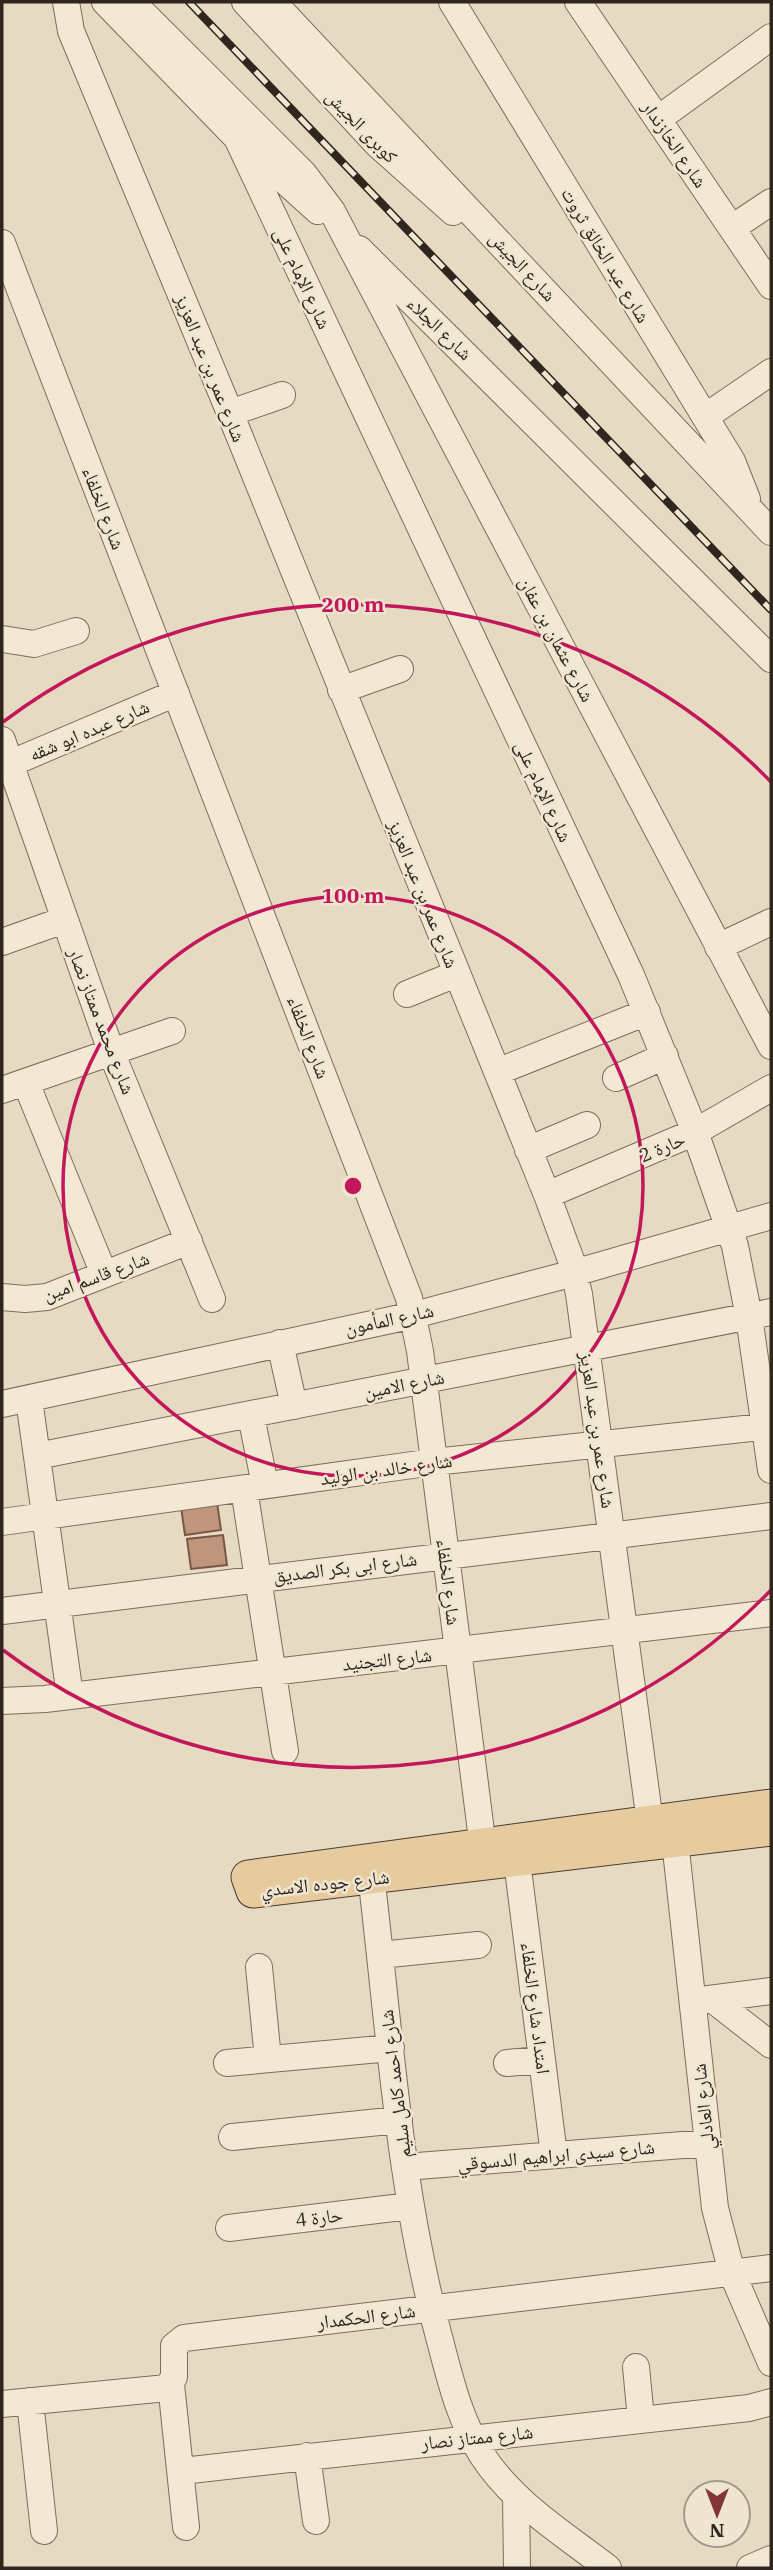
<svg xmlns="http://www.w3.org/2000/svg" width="773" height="2570" font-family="'IBM Plex Serif','Noto Naskh Arabic',serif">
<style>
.building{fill:#c0957d;stroke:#7a5745;stroke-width:2}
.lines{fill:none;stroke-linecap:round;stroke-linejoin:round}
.minor-casing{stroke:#7e6c5c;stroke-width:28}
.major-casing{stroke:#4c3b30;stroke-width:35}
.minor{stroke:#f3e8d4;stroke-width:26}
.major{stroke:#e6cb9f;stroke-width:33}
.rail-casing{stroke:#30261e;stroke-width:8}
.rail{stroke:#efe5d1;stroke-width:5;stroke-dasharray:16;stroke-linecap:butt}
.ring{fill:none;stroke:#c2185b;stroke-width:3.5}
.labels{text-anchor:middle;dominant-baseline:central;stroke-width:5;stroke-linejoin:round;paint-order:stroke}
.street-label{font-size:19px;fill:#30261e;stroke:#efe5d1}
.centre{fill:#c2185b;stroke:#efe5d1;stroke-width:3.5}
.ring-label{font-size:21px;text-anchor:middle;font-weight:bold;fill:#c2185b;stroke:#efe5d1;stroke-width:5;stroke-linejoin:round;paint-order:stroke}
</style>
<rect width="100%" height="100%" fill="#e7dac2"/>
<path class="building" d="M217,1502L221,1530L185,1535L181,1507Z
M223,1535L227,1565L191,1569L187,1539Z"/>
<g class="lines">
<g class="minor-casing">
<path id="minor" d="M66,2L71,31L230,413L547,1195L571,1260L579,1294L650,1822
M105,2L237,138L318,211
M132,2L304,174L332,211L771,1046
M245,2L377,144L453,212
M273,2L771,532
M452,2L732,461L747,499
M578,2L771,286
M658,119L771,37
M237,138L631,975L695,1132L735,1246L749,1317L771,1470
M732,228L771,202
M2,243L409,1298L420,1351L485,1863
M359,249L771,659
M230,413L282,395
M705,417L771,372
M2,639L34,644L76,631
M341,690L400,669
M2,740L112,1054L212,1299
M2,767L176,693
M2,942L64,920
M718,947L771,922
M407,994L456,974
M497,1072L647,1012
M616,1078L665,1056
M26,1083L104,1274
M2,1090L172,1031
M528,1150L587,1125
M547,1195L695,1132L771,1088
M2,1297L25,1299L47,1297L189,1241
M280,1343L294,1406
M29,1399L70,1696
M2,1404L414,1315L574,1273L771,1216
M251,1416L265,1485
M37,1456L771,1312
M244,1489L285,1751
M2,1522L434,1462L771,1426
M2,1611L771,1516
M2,1701L45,1699L771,1613
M675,1841L715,2208L732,2273L771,2363
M369,1859C389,2018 397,2181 439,2337C450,2378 459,2419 482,2455C513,2503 564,2534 608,2568
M517,1861L554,2155
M380,1955L478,1945
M259,1967L268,2059
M712,1999L771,2045
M693,2001L771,1991
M227,2063L391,2048
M507,2063L542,2060
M232,2137L399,2120
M405,2167L708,2143
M229,2228L410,2206
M636,2367L641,2419
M171,2384L186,2527
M30,2401L44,2531
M2,2404L167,2388L174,2377V2346L184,2338L771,2268
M307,2456L316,2521
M182,2471L749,2408L771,2402
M516,2496L517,2568
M750,2568L771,2559"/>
</g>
<g class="major-casing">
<path id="major" d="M771,1806L248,1877L253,1891L771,1829"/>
</g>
<use href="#minor" class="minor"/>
<use href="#major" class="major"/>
<g class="rail-casing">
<path id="rail" d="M189,2L771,610"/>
</g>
<use href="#rail" class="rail"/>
</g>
<g class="ring">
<circle cx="353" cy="1186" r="290"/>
<path d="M771 1590A581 581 0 0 1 3 1650M3 722A581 581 0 0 1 771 782"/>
</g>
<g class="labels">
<g class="street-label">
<text transform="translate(362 126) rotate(46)">كوبرى الجيش</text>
<text transform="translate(675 144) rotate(56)">شارع الخازندار</text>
<text transform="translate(606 255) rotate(59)">شارع عبد الخالق ثروت</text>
<text transform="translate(523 266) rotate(47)">شارع الجيش</text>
<text transform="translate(303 278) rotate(65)">شارع الإمام على</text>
<text transform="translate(440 328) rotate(44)">شارع الجلاء</text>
<text transform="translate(211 368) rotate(68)">شارع عمر بن عبد العزيز</text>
<text transform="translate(104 508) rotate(69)">شارع الخلفاء</text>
<text transform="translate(557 639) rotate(62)">شارع عثمان بن عفان</text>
<text transform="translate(89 730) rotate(-23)">شارع عبده ابو شقه</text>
<text transform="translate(544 791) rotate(65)">شارع الإمام على</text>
<text transform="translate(424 894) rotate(68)">شارع عمر بن عبد العزيز</text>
<text transform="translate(102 1021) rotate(69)">شارع محمد ممتاز نصار</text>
<text transform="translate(309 1037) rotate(69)">شارع الخلفاء</text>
<text transform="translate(662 1147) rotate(-23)">حارة 2</text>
<text transform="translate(96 1276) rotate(-20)">شارع قاسم امين</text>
<text transform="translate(389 1319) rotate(-12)">شارع المأمون</text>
<text transform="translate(404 1384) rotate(-11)">شارع الامين</text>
<text transform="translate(598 1430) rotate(82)">شارع عمر بن عبد العزيز</text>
<text transform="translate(386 1469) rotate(-8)">شارع خالد بن الوليد</text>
<text transform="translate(345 1567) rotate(-7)">شارع ابى بكر الصديق</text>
<text transform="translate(449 1582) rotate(83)">شارع الخلفاء</text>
<text transform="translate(387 1659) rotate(-6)">شارع التجنيد</text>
<text transform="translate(325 1883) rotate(-6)">شارع جوده الاسدي</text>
<text transform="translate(536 2008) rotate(83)">امتداد شارع الخلفاء</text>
<text transform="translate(395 2084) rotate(-97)">شارع احمد كامل سليم</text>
<text transform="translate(703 2107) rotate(-96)">شارع العادلي</text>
<text transform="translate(556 2155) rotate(-5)">شارع سيدى ابراهيم الدسوقي</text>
<text transform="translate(319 2217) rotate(-7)">حارة 4</text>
<text transform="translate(366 2316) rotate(-7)">شارع الحكمدار</text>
<text transform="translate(477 2437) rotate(-6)">شارع ممتاز نصار</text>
</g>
</g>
<circle cx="353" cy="1186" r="10" class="centre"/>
<g class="ring-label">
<text x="353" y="612">200 m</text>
<text x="353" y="903">100 m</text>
</g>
<rect width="773" height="2570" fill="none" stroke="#30261e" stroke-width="7"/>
<g transform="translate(717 2514) rotate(180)"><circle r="33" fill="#efe5d1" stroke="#a39989" stroke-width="2"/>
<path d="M0-5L12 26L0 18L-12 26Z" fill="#85343a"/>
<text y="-10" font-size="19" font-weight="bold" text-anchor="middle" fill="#30261e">N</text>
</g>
</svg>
